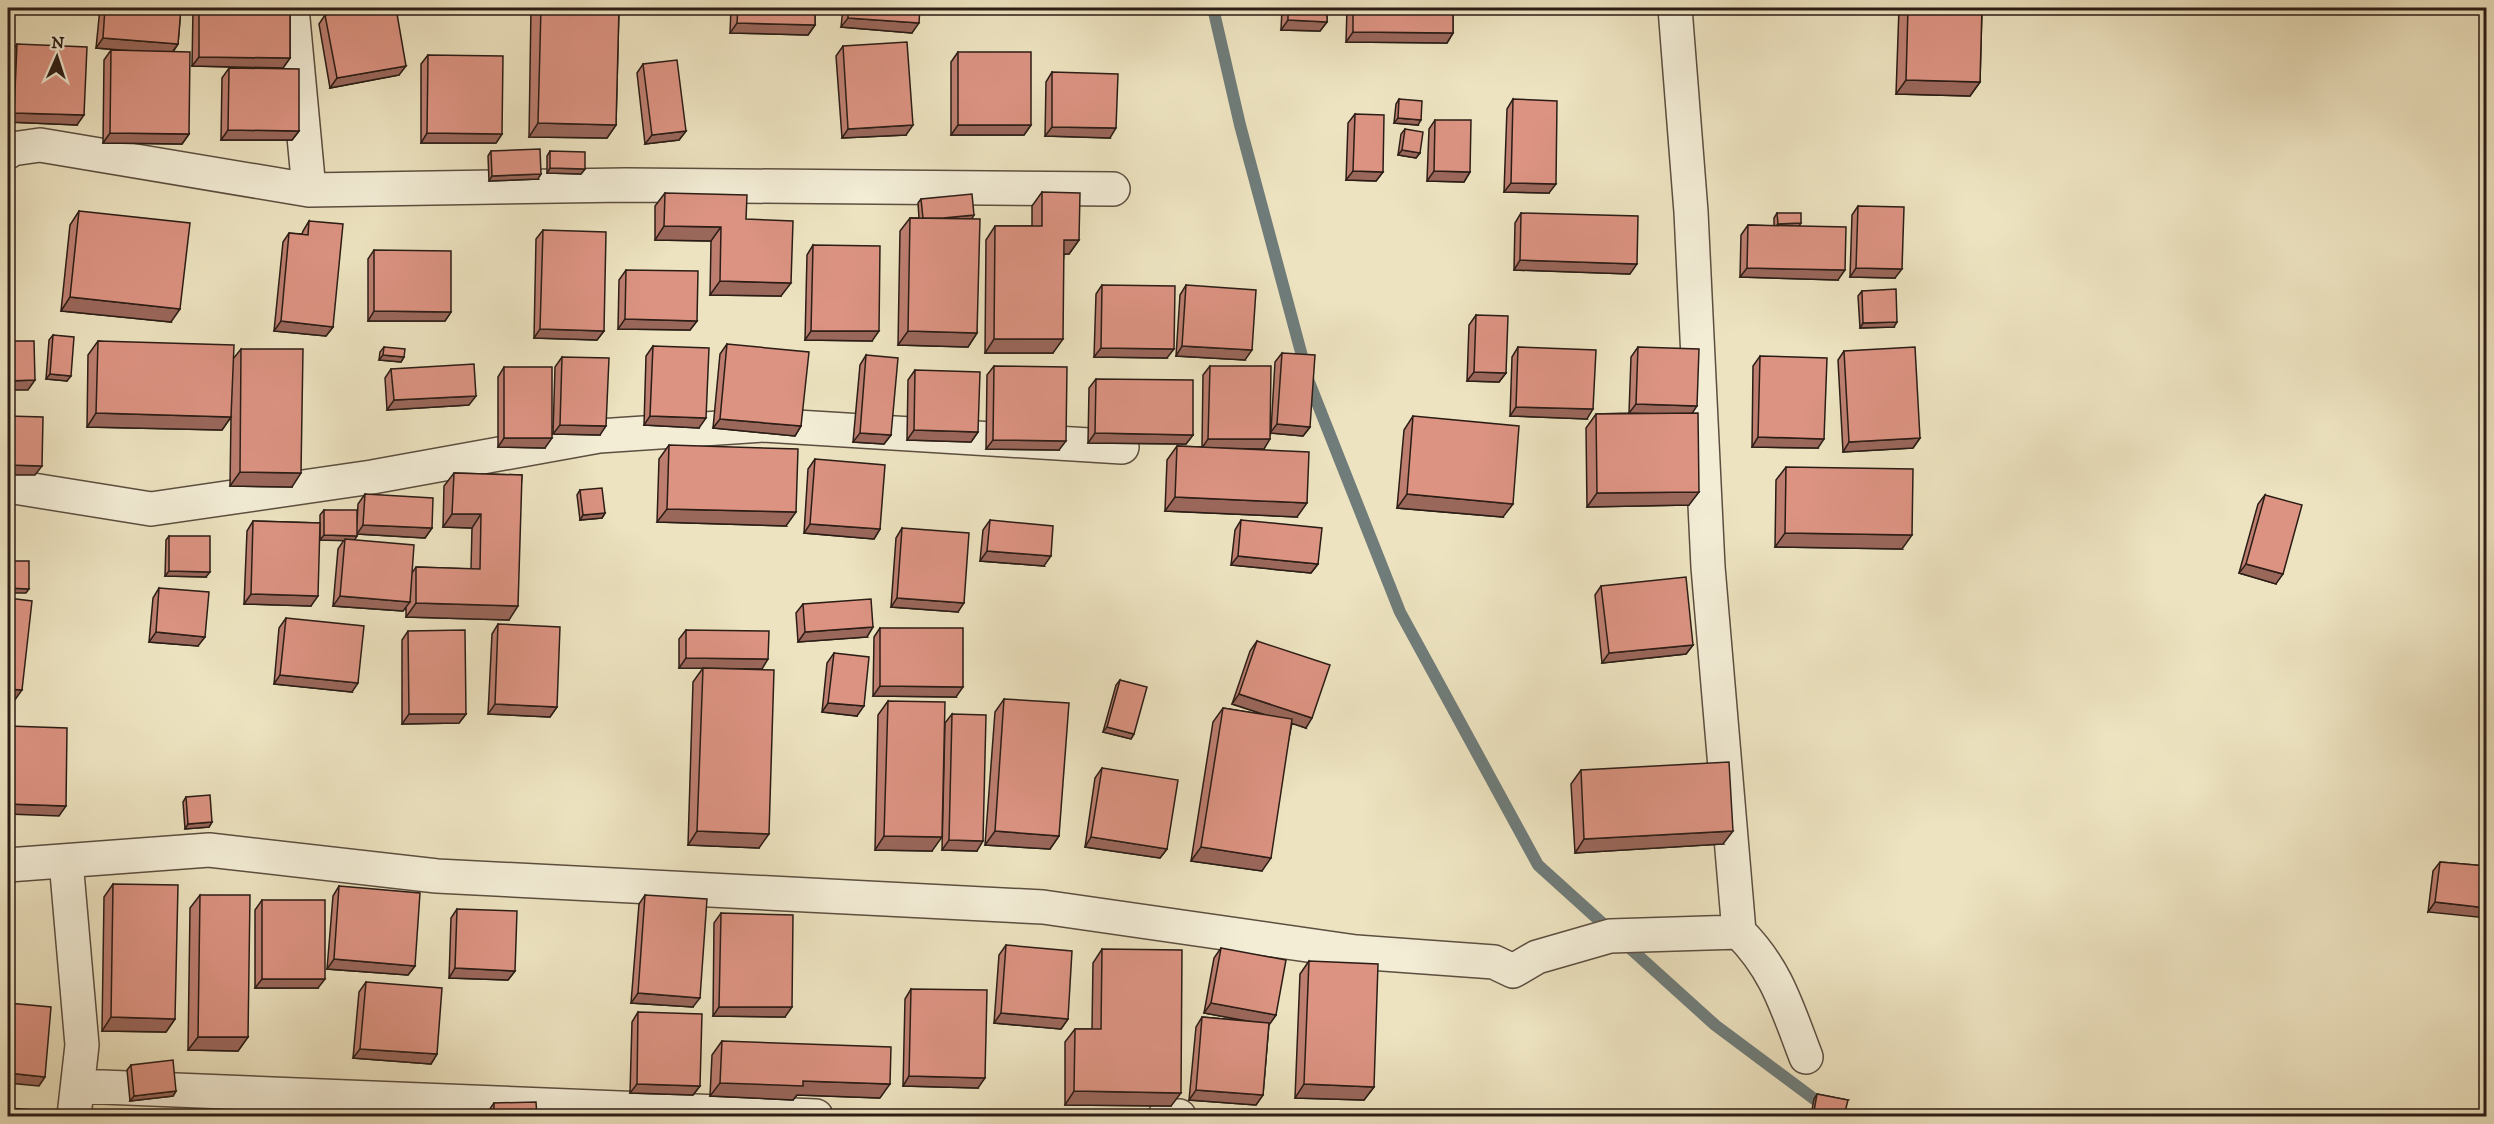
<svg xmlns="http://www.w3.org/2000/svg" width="2494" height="1124" font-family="'IM FELL DW Pica',serif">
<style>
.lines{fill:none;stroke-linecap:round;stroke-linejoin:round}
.stream{stroke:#6f7c7a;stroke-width:12}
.minor-casing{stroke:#5c4e40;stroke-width:36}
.minor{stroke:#f3edd6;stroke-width:33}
.wall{fill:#bd7e70;stroke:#2b1d16;stroke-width:1.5}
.shaded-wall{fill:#9a675b;stroke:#2b1d16;stroke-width:1.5}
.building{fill:#dc9382;stroke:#2b1d16;stroke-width:1.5}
</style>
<rect width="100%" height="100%" fill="#ede3c0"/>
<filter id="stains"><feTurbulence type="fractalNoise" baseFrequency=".00333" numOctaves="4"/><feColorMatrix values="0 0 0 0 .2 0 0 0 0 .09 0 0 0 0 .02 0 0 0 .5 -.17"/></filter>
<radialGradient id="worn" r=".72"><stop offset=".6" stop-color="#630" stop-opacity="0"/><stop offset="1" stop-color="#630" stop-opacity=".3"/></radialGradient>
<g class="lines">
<path class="stream" d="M1213,8L1240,125L1309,382L1400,612L1538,865L1715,1025L1837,1116"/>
<g class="minor-casing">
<path id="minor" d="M292,8L309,190
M1675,8L1691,212L1708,567L1739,932C1777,970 1787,1008 1806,1057
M8,152L12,149L40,145L309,190L626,185L1113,189
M8,486L151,509L372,477L599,436L764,425L1122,447
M66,861L82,1045L74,1116
M8,865L209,850L437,876L1043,907L1356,952L1494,962L1513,971L1537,957L1610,936L1739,932
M78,1086L816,1116
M1165,1116H1179"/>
</g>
<use href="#minor" class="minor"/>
</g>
<path class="wall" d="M100,8H181L178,44L173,52L189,134L182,144L103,143L104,60L111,50L133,51L96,48Z
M193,8H290V58L283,68L192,66Z
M352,8H396L399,75L330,88L319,24L325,15L352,10Z
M531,8H619L616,125L607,138L529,137Z
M731,8H815V25L808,35L730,33Z
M843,8H920L912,33L841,27Z
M1282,8H1327V22L1320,31L1281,30Z
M1347,8H1453V33L1447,43L1346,42Z
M1899,8H1982L1980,82L1970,96L1896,94Z
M17,44L77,125L8,122L10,54Z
M843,46L906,135L842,138L836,56Z
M958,52L1031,125L1024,135H951V62Z
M428,55L502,134L496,143H421V64Z
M643,64L686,131L679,140L645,144L637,73Z
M229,68L299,131L292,140H221L222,78Z
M1052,72L1110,138L1045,136L1046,82Z
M1399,99L1418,125L1394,123L1396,104Z
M1513,99L1549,193L1504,192L1507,109Z
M1355,114L1383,172L1376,181L1346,180L1348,123Z
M1435,120L1470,172L1464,182L1427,181L1429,129Z
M1405,129L1420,153L1416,158L1398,155L1401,134Z
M491,151L538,179L489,181L488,156Z
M550,151L585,169L581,174L547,173V156Z
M1042,192L1079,240L1069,254H1064L1053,353H985L986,240L995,226H1032V206Z
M665,193L746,219L781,296L710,295L711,241L655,240V206Z
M921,199L971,219L977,333L968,347L898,345L900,231L910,218H919L918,203Z
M1858,206L1895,278L1850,277L1852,215Z
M79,211L171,322L61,311L70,225Z
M1521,213L1630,274L1514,270L1515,223Z
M1777,213L1799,226L1838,280L1740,277L1741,235L1748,225L1774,226V218Z
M309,221L333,327L326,336L274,331L283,242L289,233L302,234L303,231Z
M543,230L604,331L597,340L534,338L536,239Z
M813,245L872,341L805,340L807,255Z
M374,250L451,312L445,321H368V259Z
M626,270L697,321L690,330L618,329L619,280Z
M1102,285L1167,358L1094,357L1096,294Z
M1186,285L1245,360L1176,356L1180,295Z
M1862,291L1894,327L1860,328L1858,296Z
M1476,315L1506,373L1499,382L1467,381L1469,325Z
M53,335L67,381L46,379L49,340Z
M98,341L233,359L241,349L292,487L230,486L231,417L222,430L87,427L88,355Z
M727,344L801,426L795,436L713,428L720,354Z
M653,346L699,428L644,425L646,356Z
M384,347L404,357L401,362L379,360L380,352Z
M1518,347L1587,419L1510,416L1512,357Z
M1638,347L1692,413L1689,505L1587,507L1586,428L1596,414L1629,413L1631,357Z
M1844,351L1920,438L1913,448L1843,452L1838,360Z
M1282,353L1310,427L1303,436L1271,433L1264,449H1233L1297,517L1165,511L1167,460L1177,446L1202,447L1203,375L1210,366L1271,431L1275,362Z
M866,355L891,435L884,444L853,442L860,365Z
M1760,356L1818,448L1752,447L1753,366Z
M562,357L600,435L553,434L555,367Z
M994,366L1059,450L986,449L987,375Z
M504,367L545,448L498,447V377Z
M391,369L469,405L387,410L385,378Z
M915,370L978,432L971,442L907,440L908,380Z
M1096,379L1193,435L1186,444L1088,443L1089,388Z
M1413,416L1503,517L1397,508L1404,430Z
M669,445L786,526L657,522L659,459Z
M815,459L880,529L874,539L804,533L808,469Z
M1786,467L1902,549L1775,547L1776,480Z
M454,473L522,475L509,620L406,617V607L403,611L333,606L338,549L344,540H320V523L311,606L244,604L247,531L253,521L320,523V515L324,510L357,523L358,504L365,494L432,528L425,538L357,534L354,540L412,573L416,567L471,569L472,528L443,527L444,486Z
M580,490L605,513L602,518L580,520L577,495Z
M2265,495L2276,584L2239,573L2258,504Z
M990,520L1044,566L980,561L983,530Z
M1241,520L1318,564L1311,573L1231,565L1235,530Z
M902,528L958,612L891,607L896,538Z
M169,536L206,577L165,576L166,540Z
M1601,586L1693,645L1686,654L1602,663L1595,595Z
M159,588L198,646L149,642L153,598Z
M803,604L867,637L798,642L796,613Z
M286,618L352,692L274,684L279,628Z
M498,624L557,707L550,717L488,714L492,634Z
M880,628L956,697L873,696L874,637Z
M686,630L762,669L679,668V639Z
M408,631L466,714L459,723L402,724V640Z
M1257,641L1306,728L1292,723L1262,871L1191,861L1213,722L1223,708L1266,715L1232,704L1250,651Z
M834,653L857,716L822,712L827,663Z
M703,668L759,848L688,845L693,682Z
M1120,680L1134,734L1131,739L1103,732L1116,685Z
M1004,699L1059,836L1050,849L985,845L995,712Z
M888,701L932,851L875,850L878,715Z
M952,714L977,851L942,850L945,723Z
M1102,768L1167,849L1160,858L1085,847L1095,778Z
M1581,770L1723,844L1575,853L1571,784Z
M186,797L212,822L209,827L185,829L183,802Z
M2440,862L2487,866L2428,912L2433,871Z
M113,884L175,1019L166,1032L102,1031L104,897Z
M339,886L415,966L408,975L327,969L333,896Z
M200,895L248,1037L238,1051L188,1050L190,908Z
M645,895L693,1007L631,1003L639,904Z
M262,900L318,988H255V910Z
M457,909L515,971L508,980L449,978L451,918Z
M721,913L785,1017L713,1016L714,923Z
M1006,945L1068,1019L1061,1029L994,1023L999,955Z
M1221,948L1276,1015L1269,1024L1263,1095L1256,1105L1189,1100L1196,1027L1202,1017L1247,1021L1204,1013L1214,958Z
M1102,949L1171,1106L1065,1105V1042L1075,1029H1092L1093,963Z
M1309,961L1374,1087L1364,1100L1295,1098L1300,974Z
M366,982L437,1054L431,1064L353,1058L359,992Z
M911,989L978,1088L903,1086L905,999Z
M638,1012L700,1086L693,1095L630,1093L632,1022Z
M722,1041L880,1098L797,1095L793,1100L710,1096L712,1055Z
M131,1065L176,1091L173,1096L130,1101L127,1070Z
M1817,1094L1848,1100L1811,1115L1814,1099Z
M494,1103L537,1116H487V1113Z"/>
<path class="shaded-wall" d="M848,18L919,23L912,33L841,27Z
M1288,20L1327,22L1320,31L1281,30Z
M737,23L815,25L808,35L730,33Z
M1353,32L1453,33L1447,43L1346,42Z
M103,38L178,44L171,54L96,48Z
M199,57L290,58L283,68L192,66Z
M406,66L399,75L330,88L337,78Z
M1906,80L1980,82L1970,96L1896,94Z
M14,113L84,115L77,125L8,122Z
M1398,118L1421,120L1418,125L1394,123Z
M538,123L616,125L607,138L529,137Z
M913,125L906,135L842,138L848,129Z
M958,125H1031L1024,135H951Z
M1052,127L1116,128L1110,138L1045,136Z
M228,130L299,131L292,140H221Z
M686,131L679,140L645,144L652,135Z
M110,133L189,134L182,144L103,143Z
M427,133L502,134L496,143H421Z
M1402,150L1420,153L1416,158L1398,155Z
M550,168L585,169L581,174L547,173Z
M1353,171L1383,172L1376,181L1346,180Z
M1434,171L1470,172L1464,182L1427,181Z
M541,174L538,179L489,181L492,176Z
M1511,183L1556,184L1549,193L1504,192Z
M974,215L971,220H923Z
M1801,223L1798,228H1774L1778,224Z
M664,226L721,227L711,241L655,240Z
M1064,240H1079L1069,254H1054Z
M1520,260L1637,264L1630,274L1514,270Z
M1747,268L1845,270L1838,280L1740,277Z
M1856,268L1902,269L1895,278L1850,277Z
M720,281L791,283L781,296L710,295Z
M70,297L180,309L171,322L61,311Z
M374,311L451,312L445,321H368Z
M625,319L697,321L690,330L618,329Z
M281,321L333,327L326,336L274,331Z
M1897,322L1894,327L1860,328L1863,323Z
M540,329L604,331L597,340L534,338Z
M811,331H879L872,341L805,340Z
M908,331L977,333L968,347L898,345Z
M994,339H1063L1053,353H985Z
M1182,346L1252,350L1245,360L1176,356Z
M1101,348L1174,349L1167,358L1094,357Z
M383,355L404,357L401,362L379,360Z
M1474,372L1506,373L1499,382L1467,381Z
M50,374L71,376L67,381L46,379Z
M35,380L28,390H8V381Z
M476,396L469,405L387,410L394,400Z
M1636,404L1697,406L1691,415L1629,413Z
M1516,407L1593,409L1587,419L1510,416Z
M96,413L231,417L222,430L87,427Z
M650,416L706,418L699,428L644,425Z
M720,419L801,426L795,436L713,428Z
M1277,424L1310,427L1303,436L1270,433Z
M560,425L606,426L600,435L553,434Z
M914,430L978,432L971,442L907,440Z
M860,433L891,435L884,444L853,442Z
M1095,433L1193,435L1186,444L1088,443Z
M1758,437L1824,439L1818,448L1752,447Z
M504,438H552L545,448L498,447Z
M1920,438L1913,448L1843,452L1849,442Z
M1208,439H1270L1264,449L1202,448Z
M993,440L1066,441L1059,450L986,449Z
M8,465L42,466L35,475H8Z
M240,472L301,473L292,487L230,486Z
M1699,492L1689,505L1587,507L1597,493Z
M1407,494L1513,504L1503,517L1397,508Z
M1175,497L1307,503L1297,517L1165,511Z
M667,509L796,512L786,526L657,522Z
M605,513L602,518L580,520L583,515Z
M452,514H481L472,528L443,527Z
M810,524L880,529L874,539L804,533Z
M363,525L432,528L425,538L357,534Z
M1785,533L1912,535L1902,549L1775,547Z
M324,535L357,536L354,541L320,540Z
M987,551L1051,556L1044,566L980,561Z
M1238,556L1318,564L1311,573L1231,565Z
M2246,564L2283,574L2276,584L2239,573Z
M169,571L210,572L206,577L165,576Z
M8,588L29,589L26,593H8Z
M251,594L318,596L311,606L244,604Z
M340,596L410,602L403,611L333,606Z
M897,598L964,603L958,612L891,607Z
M416,603L518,606L509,620L406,617Z
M873,627L867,637L798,642L805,632Z
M156,632L205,637L198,646L149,642Z
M1693,645L1686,654L1602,663L1609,653Z
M686,658L768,659L762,669L679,668Z
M280,675L358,683L352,692L274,684Z
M880,686L963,687L956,697L873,696Z
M8,689L22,690L12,704L8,703Z
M1239,694L1312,718L1306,728L1232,704Z
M828,703L864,706L857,716L822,712Z
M495,704L557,707L550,717L488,714Z
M409,714H466L459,723L402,724Z
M1107,727L1134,734L1131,739L1103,732Z
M8,804L66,806L59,816L8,814Z
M212,822L209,827L185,829L188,824Z
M697,831L769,834L759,848L688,845Z
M995,831L1059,836L1050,849L985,845Z
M1733,831L1723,844L1575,853L1584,839Z
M884,836L942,837L932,851L875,850Z
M1091,837L1167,849L1160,858L1085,847Z
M949,840L983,841L977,851L942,850Z
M1201,847L1271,858L1262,871L1191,861Z
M2435,902L2487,908V918L2428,912Z
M334,959L415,966L408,975L327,969Z
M455,968L515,971L508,980L449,978Z
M262,979H325L318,988H255Z
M638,993L700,998L693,1007L631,1003Z
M1211,1003L1276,1015L1269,1025L1204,1013Z
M719,1007H792L785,1017L713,1016Z
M1001,1013L1068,1019L1061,1029L994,1023Z
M111,1017L175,1019L166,1032L102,1031Z
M198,1037H248L238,1051L188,1050Z
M360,1049L437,1054L431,1064L353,1058Z
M8,1073L45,1077L39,1086L8,1083Z
M909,1076L985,1078L978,1088L903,1086Z
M803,1081L890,1084L880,1098L797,1095L793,1100L710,1096L720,1083Z
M637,1084L700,1086L693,1095L630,1093Z
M1304,1084L1374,1087L1364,1100L1295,1098Z
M1196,1090L1263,1095L1256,1105L1189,1100Z
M176,1091L173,1096L130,1101L134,1096Z
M1074,1091L1181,1093L1171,1106L1065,1105Z
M1814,1111L1844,1116H1816L1811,1115Z"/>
<path class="building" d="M105,8H181L178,44L103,38Z
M199,8H290V58L199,57Z
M360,8H396L406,66L337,78L325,15L360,9Z
M541,8H619L616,125L538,123Z
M738,8H815V25L737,23Z
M848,8H920L919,23L848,18Z
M1288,8H1327V22L1288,20Z
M1353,8H1453V33L1353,32Z
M1908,8H1982L1980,82L1906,80Z
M907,42L913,125L848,129L843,46Z
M17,44L87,47L84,115L14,113Z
M111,50L190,52L189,134L110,133Z
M958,52H1031V125H958Z
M428,55L503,56L502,134L427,133Z
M677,60L686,131L652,135L643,64Z
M229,68L299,69V131L228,130Z
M1052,72L1118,74L1116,128L1052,127Z
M1399,99L1422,101L1421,120L1398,118Z
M1513,99L1557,101L1556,184L1511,183Z
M1355,114L1384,115L1383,172L1353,171Z
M1435,120H1471L1470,172L1434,171Z
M1405,129L1423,132L1420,153L1402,150Z
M540,149L541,174L492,176L491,151Z
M550,151L585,152V169L550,168Z
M1042,192L1080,193L1079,240H1064L1063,339H994L995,226H1042Z
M665,193L747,195L746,219L793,221L791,283L720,281L721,227L664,226Z
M972,194L974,215L943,218H923L921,199Z
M1858,206L1904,207L1902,269L1856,268Z
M79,211L190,223L180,309L70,297Z
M1521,213L1638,216L1637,264L1520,260Z
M1777,213H1801V223L1778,224Z
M910,218L980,219L977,333L908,331Z
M309,221L343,224L333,327L281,321L289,233L308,235Z
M1748,225L1846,227L1845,270L1747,268Z
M543,230L606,232L604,331L540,329Z
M813,245L880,246L879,331H811Z
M374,250L451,251V312L374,311Z
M626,270L698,271L697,321L625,319Z
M1102,285L1175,286L1174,349L1101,348Z
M1186,285L1256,290L1252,350L1182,346Z
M1896,289L1897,322L1863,323L1862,291Z
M1476,315L1508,316L1506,373L1474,372Z
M53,335L74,337L71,376L50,374Z
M8,341H34L35,380L8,381Z
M98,341L234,345L231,417L96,413Z
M727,344L809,352L801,426L720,419Z
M653,346L709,348L706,418L650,416Z
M384,347L405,349L404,357L383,355Z
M1518,347L1596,350L1593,409L1516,407Z
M1638,347L1699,349L1697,406L1636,404Z
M1915,347L1920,438L1849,442L1844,351Z
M241,349H303L301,473L240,472Z
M1282,353L1315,355L1310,427L1277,424Z
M866,355L898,358L891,435L860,433Z
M1760,356L1827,358L1824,439L1758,437Z
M562,357L609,358L606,426L560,425Z
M474,364L476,396L394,400L391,369Z
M994,366L1067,367L1066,441L993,440Z
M1210,366H1271L1270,439H1208Z
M504,367H552V438H504Z
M915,370L980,372L978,432L914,430Z
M1096,379L1193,380V435L1095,433Z
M1698,413L1699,492L1597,493L1596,414Z
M8,416L43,417L42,466L8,465Z
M1413,416L1519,426L1513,504L1407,494Z
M669,445L798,449L796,512L667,509Z
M1177,446L1309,452L1307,503L1175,497Z
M815,459L885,465L880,529L810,524Z
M1786,467L1913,469L1912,535L1785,533Z
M454,473L522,475L518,606L416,603V567L480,569L481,514H452Z
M602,488L605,513L583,515L580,490Z
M365,494L433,498L432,528L363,525Z
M2265,495L2302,505L2283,574L2246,564Z
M324,510H357V536L324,535Z
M990,520L1053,526L1051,556L987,551Z
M1241,520L1322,528L1318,564L1238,556Z
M253,521L320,523L318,596L251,594Z
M902,528L969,533L964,603L897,598Z
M169,536H210V572L169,571Z
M345,539L414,545L410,602L340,596Z
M8,561H29V589L8,588Z
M1686,577L1693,645L1609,653L1601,586Z
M159,588L209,592L205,637L156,632Z
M8,598L32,601L22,690L8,689Z
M871,599L873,627L805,632L803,604Z
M286,618L364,626L358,683L280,675Z
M498,624L560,627L557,707L495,704Z
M880,628H963V687L880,686Z
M465,630L466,714H409L408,631Z
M686,630L769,631L768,659L686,658Z
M1257,641L1330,665L1312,718L1239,694Z
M834,653L869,657L864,706L828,703Z
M703,668L774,670L769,834L697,831Z
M1120,680L1147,687L1134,734L1107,727Z
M1004,699L1069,703L1059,836L995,831Z
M888,701L945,702L942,837L884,836Z
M1223,708L1292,719L1271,858L1201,847Z
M952,714L986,715L983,841L949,840Z
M8,726L67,728L66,806L8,804Z
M1729,762L1733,831L1584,839L1581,770Z
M1102,768L1178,780L1167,849L1091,837Z
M210,795L212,822L188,824L186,797Z
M2440,862L2487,866V908L2435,902Z
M113,884L178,885L175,1019L111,1017Z
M339,886L420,893L415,966L334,959Z
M200,895H250L248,1037H198Z
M645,895L707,899L700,998L638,993Z
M262,900H325V979H262Z
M457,909L517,911L515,971L455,968Z
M721,913L793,915L792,1007H719Z
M1006,945L1072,951L1068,1019L1001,1013Z
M1221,948L1286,960L1276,1015L1211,1003Z
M1102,949L1182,950L1181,1093L1074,1091L1075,1029H1101Z
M1309,961L1378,964L1374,1087L1304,1084Z
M366,982L442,988L437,1054L360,1049Z
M911,989L987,990L985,1078L909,1076Z
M8,1003L51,1007L45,1077L8,1073Z
M638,1012L702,1014L700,1086L637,1084Z
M1202,1017L1269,1023L1263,1095L1196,1090Z
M722,1041L891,1047L890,1084L803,1081V1086L720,1083Z
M173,1060L176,1091L134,1096L131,1065Z
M1817,1094L1848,1100L1844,1116L1814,1111Z
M536,1102L537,1116H494V1103Z
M8,1108L61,1112V1116H8Z
M610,1111L684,1116H610Z"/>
<rect width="2494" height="1124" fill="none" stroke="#ede3c0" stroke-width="30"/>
<rect x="9" y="9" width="2476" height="1106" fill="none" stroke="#2b1d16" stroke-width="3"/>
<rect x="15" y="15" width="2464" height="1094" fill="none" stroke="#2b1d16" stroke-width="1.5"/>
<g transform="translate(57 57) rotate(3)" stroke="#f3edd6" stroke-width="4.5" paint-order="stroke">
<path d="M0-4.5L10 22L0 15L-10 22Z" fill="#2b1d16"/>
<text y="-9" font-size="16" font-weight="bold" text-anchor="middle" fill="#2b1d16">N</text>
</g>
<rect width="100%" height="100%" filter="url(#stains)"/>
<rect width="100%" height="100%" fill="url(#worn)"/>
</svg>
